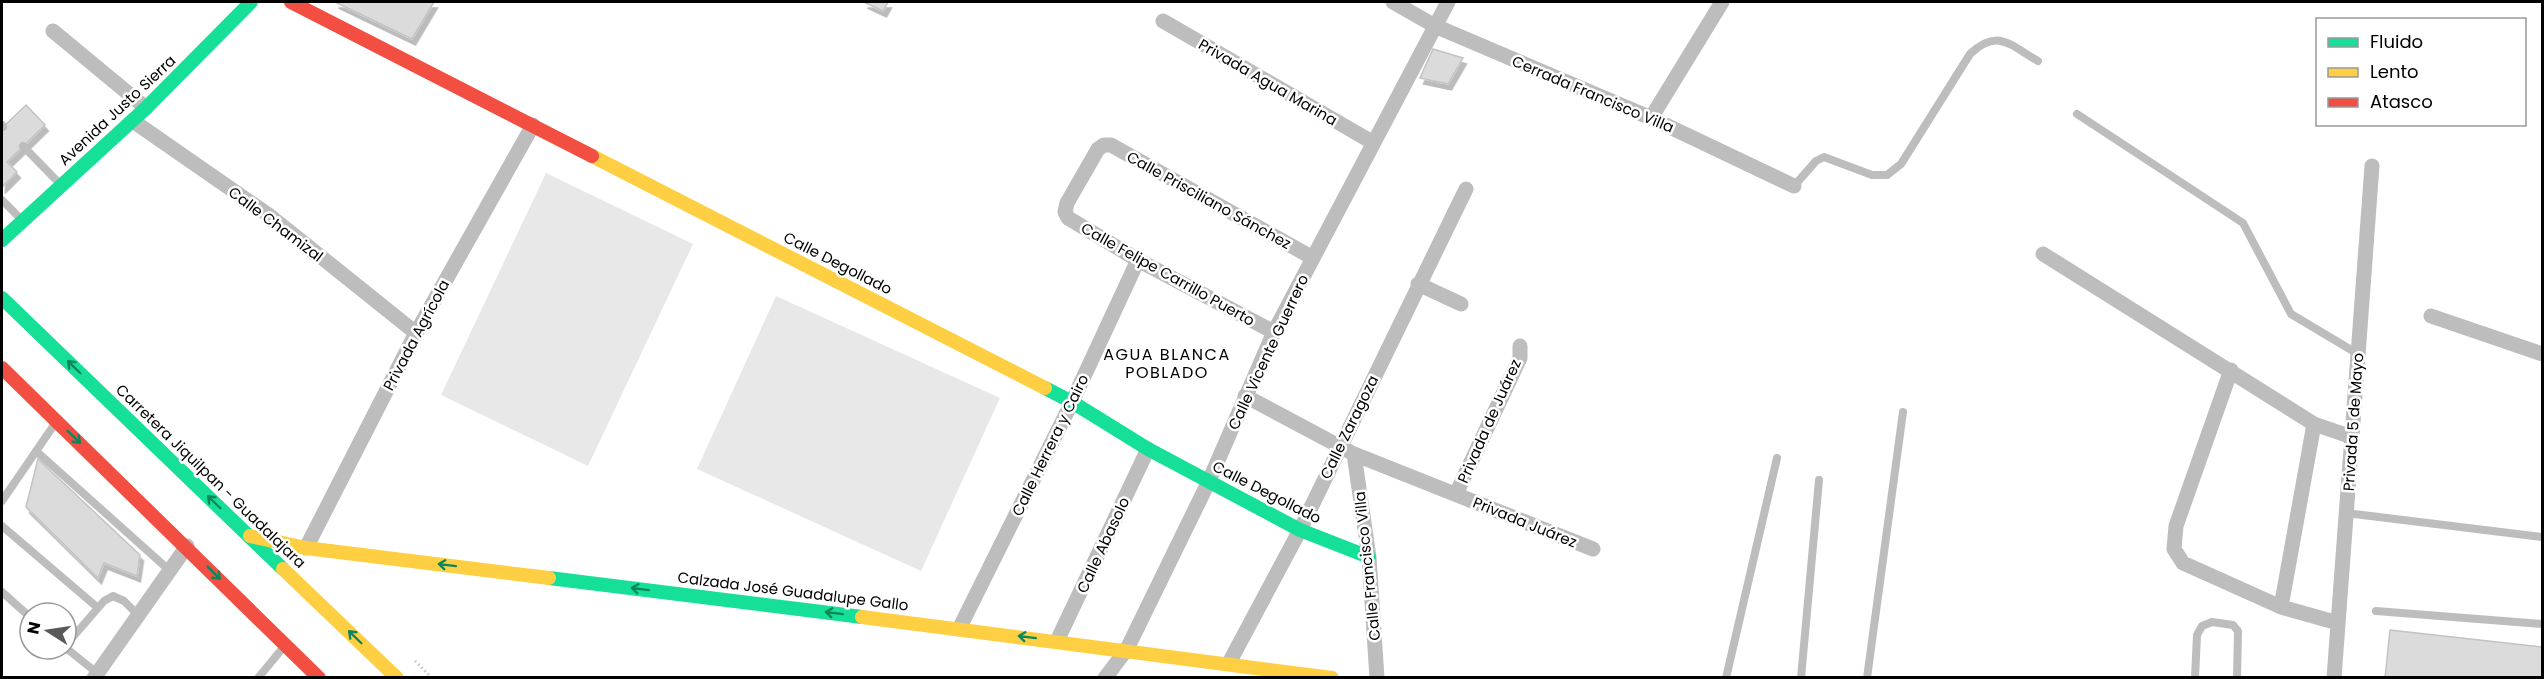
<svg xmlns="http://www.w3.org/2000/svg" width="2544" height="679" font-family="Poppins,sans-serif">
<style>
.green{fill:#e8e8e8}
.building{fill:#dbdbdb;stroke:#c3c3c3;stroke-width:1.5;filter:url(#shadow)}
.lines{fill:none;stroke-linecap:round;stroke-linejoin:round}
.path{stroke:#c2c2c2;stroke-width:3;stroke-dasharray:1.5 3;stroke-linecap:butt}
.lane{stroke:#bdbdbd;stroke-width:8}
.street{stroke:#bdbdbd;stroke-width:15}
.fast{stroke:#16e098;stroke-width:14}
.slow{stroke:#ffcf43;stroke-width:14}
.jam{stroke:#f24e42;stroke-width:14}
.oneway{stroke:#0d865b}
.labels{text-anchor:middle;dominant-baseline:central;stroke-width:5;stroke-linejoin:round;paint-order:stroke}
.street-label{font-size:15px;fill:#000;stroke:#fff}
.neighbourhood-label{font-size:16px;letter-spacing:1.5px;fill:#000;stroke:#fff}
</style>
<defs>
<filter id="shadow"><feDropShadow dx="3.5" dy="6" stdDeviation="0" flood-color="#0004"/></filter>
</defs>
<rect width="100%" height="100%" fill="#fff"/>
<path class="green" d="M546,173L693,244L588,466L441,395Z
M776,296L1000,398L921,571L697,469Z"/>
<path class="building" d="M335,2H434L412,39Z
M864,2H888L883,11Z
M1433,49L1463,58L1448,84L1420,78Z
M26,105L45,125L7,162L17,172L2,187V128Z
M38,459L140,555L137,576L104,563L98,578L26,507Z
M2390,630L2542,647V678H2385Z"/>
<g class="lines">
<path class="path" d="M415,661L432,678"/>
<path class="lane" d="M2077,114L2243,223L2291,314L2358,354
M2,125L3,127
M23,146L60,184
M1794,186L1816,161L1824,157L1872,175H1887L1901,164L1970,54C1998,28 2010,45 2038,61
M2,200L21,219
M36,451L169,570
M2,501L54,425
M2346,513L2542,537
M2,526L98,608
M2,592L30,617
M2376,611L2542,624
M66,645L104,601L113,596L124,601L138,615
M66,648L97,673
M258,678L282,649
M1726,678L1777,458
M1801,678L1819,480
M1867,678L1903,412
M2195,678L2197,635L2202,626L2212,622L2233,625L2238,631L2237,678"/>
<path class="street" d="M1393,2L1435,26L1651,118L1794,186
M1163,21L1372,142
M53,31L146,108
M1651,118L1722,2
M133,121L270,216L416,333
M2043,254L2314,424L2352,437
M1418,284L1461,304
M2431,316L2542,354
M1274,332L1138,260L1068,218L1065,212L1067,203L1098,149L1104,145H1111L1313,258
M2231,370L2176,526L2174,549L2183,563L2281,607L2338,623
M1245,396L1354,454L1593,549
M1354,454L1369,557L1377,678
M1456,494L1520,358V346
M306,548L416,333L533,125
M2281,607L2314,424
M959,629L1072,402L1138,260
M1057,641L1148,449
M1229,663L1300,530L1466,189
M94,678L187,546
M1105,678L1127,649L1209,481L1274,332L1448,2
M2334,678L2372,166"/>
<path class="fast" d="M2,240L146,108L251,2
M2,298L283,569
M1045,388L1072,402L1148,449L1300,530L1369,557
M549,578L862,617"/>
<path class="slow" d="M592,156L1045,388
M250,536L306,548L549,578
M283,569L397,678
M862,617L1332,678"/>
<path class="jam" d="M291,2L592,156
M2,368L319,678"/>
</g>
<defs><path id="oneway-shaft" d="M-6 0H5M1.5-3L5.5 0L1.5 3" fill="none" stroke-width="1.6" stroke-linecap="round" stroke-linejoin="round" transform="scale(1.5)"/></defs>
<g class="oneway">
<use href="#oneway-shaft" transform="translate(74 367) rotate(-136)"/>
<use href="#oneway-shaft" transform="translate(74 437) rotate(44)"/>
<use href="#oneway-shaft" transform="translate(214 502) rotate(-136)"/>
<use href="#oneway-shaft" transform="translate(447 565) rotate(-173)"/>
<use href="#oneway-shaft" transform="translate(214 573) rotate(45)"/>
<use href="#oneway-shaft" transform="translate(640 589) rotate(-173)"/>
<use href="#oneway-shaft" transform="translate(834 613) rotate(-173)"/>
<use href="#oneway-shaft" transform="translate(355 637) rotate(-136)"/>
<use href="#oneway-shaft" transform="translate(1027 637) rotate(-173)"/>
</g>
<g class="labels">
<g class="street-label">
<text transform="translate(1268 82) rotate(30)">Privada Agua Marina</text>
<text transform="translate(1593 94) rotate(23)">Cerrada Francisco Villa</text>
<text transform="translate(117 110) rotate(-43)">Avenida Justo Sierra</text>
<text transform="translate(1209 200) rotate(29)">Calle Prisciliano Sánchez</text>
<text transform="translate(276 224) rotate(37)">Calle Chamizal</text>
<text transform="translate(838 263) rotate(27)">Calle Degollado</text>
<text transform="translate(1168 274) rotate(29)">Calle Felipe Carrillo Puerto</text>
<text transform="translate(416 335) rotate(-62)">Privada Agrícola</text>
<text transform="translate(1268 352) rotate(-65)">Calle Vicente Guerrero</text>
<text transform="translate(1489 421) rotate(-66)">Privada de Juárez</text>
<text transform="translate(2353 422) rotate(-86)">Privada 5 de Mayo</text>
<text transform="translate(1349 427) rotate(-64)">Calle Zaragoza</text>
<text transform="translate(1050 445) rotate(-64)">Calle Herrera y Cairo</text>
<text transform="translate(211 476) rotate(44)">Carretera Jiquilpan - Guadalajara</text>
<text transform="translate(1267 492) rotate(27)">Calle Degollado</text>
<text transform="translate(1525 522) rotate(22)">Privada Juárez</text>
<text transform="translate(1103 545) rotate(-65)">Calle Abasolo</text>
<text transform="translate(1367 566) rotate(-96)">Calle Francisco Villa</text>
<text transform="translate(793 591) rotate(7)">Calzada José Guadalupe Gallo</text>
</g>
<g class="neighbourhood-label">
<text x="1167" y="354">AGUA BLANCA<tspan x="1167" dy="18">POBLADO</tspan></text>
</g>
</g>
<rect width="2544" height="679" fill="none" stroke="#000000" stroke-width="6"/>
<rect x="2316" y="18" width="210" height="108" fill="#ffffff" stroke="#999999" stroke-width="1.5"/>
<rect x="2328" y="38" width="30" height="9" fill="#16e098" stroke="#999999" stroke-width="1.5"/>
<text x="2370" y="48" font-size="18" fill="#000000">Fluido</text>
<rect x="2328" y="68" width="30" height="9" fill="#ffcf43" stroke="#999999" stroke-width="1.5"/>
<text x="2370" y="78" font-size="18" fill="#000000">Lento</text>
<rect x="2328" y="98" width="30" height="9" fill="#f24e42" stroke="#999999" stroke-width="1.5"/>
<text x="2370" y="108" font-size="18" fill="#000000">Atasco</text>
<g transform="translate(48 631) rotate(282)"><circle r="28" fill="#ffffff" stroke="#999999" stroke-width="1.5"/>
<path d="M0-4.5L10 22L0 15L-10 22Z" fill="#595959"/>
<text y="-9" font-size="16" font-weight="bold" text-anchor="middle" fill="#000000">N</text>
</g>
</svg>
